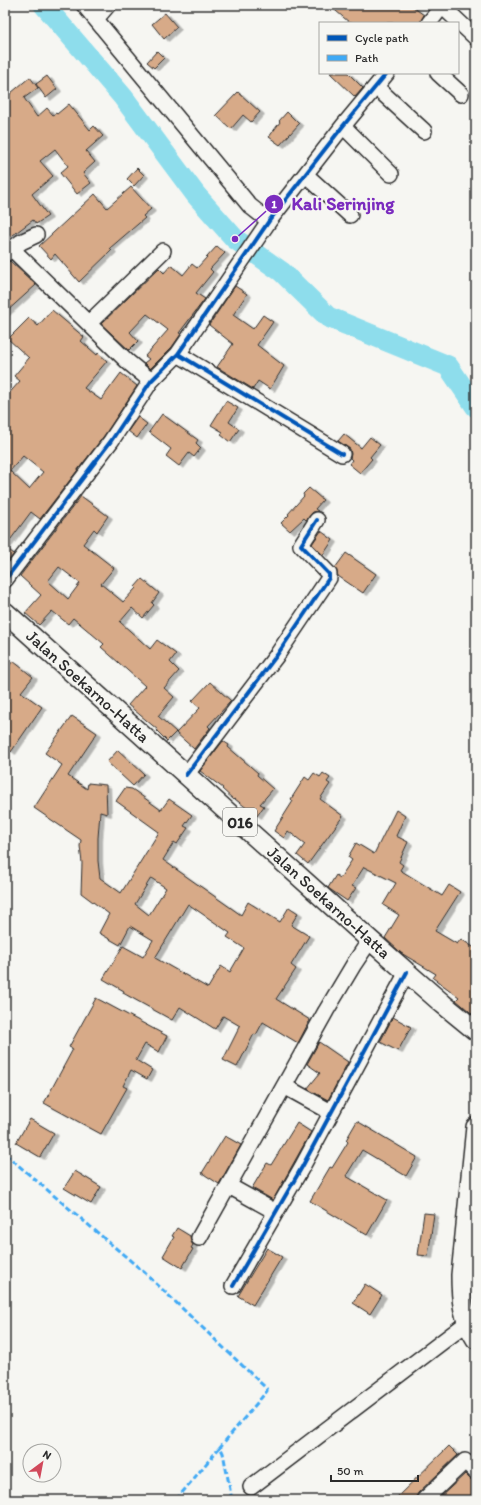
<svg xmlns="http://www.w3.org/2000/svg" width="481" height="1505" font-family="Itim,sans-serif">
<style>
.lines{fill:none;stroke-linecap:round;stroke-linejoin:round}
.river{stroke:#8eddec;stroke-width:21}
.building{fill:#d7aa88;stroke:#2b2b2b;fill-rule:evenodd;filter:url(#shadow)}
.minor-casing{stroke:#2b2b2b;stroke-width:18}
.major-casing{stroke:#2b2b2b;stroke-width:22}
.minor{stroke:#f6f6f2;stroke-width:15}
.major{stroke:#f6f6f2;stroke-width:19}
.quiet{stroke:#3fa9f5;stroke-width:3;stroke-dasharray:6 3;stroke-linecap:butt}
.cycleway-casing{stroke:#f6f6f2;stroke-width:6}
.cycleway{stroke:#0057b8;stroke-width:4}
.labels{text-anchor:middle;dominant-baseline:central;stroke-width:4;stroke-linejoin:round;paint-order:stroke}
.shield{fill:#f6f6f2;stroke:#686867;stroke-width:1}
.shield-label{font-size:16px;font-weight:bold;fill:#2b2b2b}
.street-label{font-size:17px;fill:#2b2b2b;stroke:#f6f6f2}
.leader{fill:none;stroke:#7b2cbf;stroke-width:1.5}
.callout-dot{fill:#7b2cbf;stroke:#f6f6f2;stroke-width:1.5}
.mark-label{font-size:12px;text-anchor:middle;font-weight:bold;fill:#fff}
.callout-label{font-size:18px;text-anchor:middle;font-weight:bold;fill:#7b2cbf;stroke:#f6f6f2;stroke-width:4;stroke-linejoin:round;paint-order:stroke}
</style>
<defs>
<filter id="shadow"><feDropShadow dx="4.5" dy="2.5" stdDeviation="0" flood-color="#0004"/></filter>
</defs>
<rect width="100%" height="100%" fill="#f6f6f2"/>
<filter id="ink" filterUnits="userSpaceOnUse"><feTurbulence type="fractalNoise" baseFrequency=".025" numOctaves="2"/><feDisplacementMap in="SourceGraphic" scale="8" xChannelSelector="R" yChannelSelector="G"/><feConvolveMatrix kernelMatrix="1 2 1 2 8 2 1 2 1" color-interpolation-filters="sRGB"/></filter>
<g filter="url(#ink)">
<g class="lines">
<path class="river" d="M44,5L123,97L196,195L235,239L282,272L328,317L448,366L476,407"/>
</g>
<path class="building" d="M329,5H410L424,15L420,23H350Z
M165,13L177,27L164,39L152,24Z
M157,51L164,58L154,68L147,62Z
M330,73H348L363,88L355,97Z
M47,76L57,89L46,98L36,84Z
M30,77L38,88L24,98L37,117L47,108L53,115L56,113L57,114L69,104L90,130L94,126L103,136L86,151L95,162L83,173L91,183L77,194L60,173L68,166L55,149L40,161L53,176L32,194L48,216L36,224L33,220L9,238L5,233V98Z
M238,92L260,112L251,122L243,115L231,129L216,115Z
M287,112L299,124L280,145L269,137L280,122L279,121Z
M137,168L144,175L134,186L127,179Z
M131,187L151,209L143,216L145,218L110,248L112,250L79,282L55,254L51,259L39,246L95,194L107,208Z
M217,246L225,253L210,269L213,272L196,293L205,299L179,333L181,334L172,347L150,369L144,363L149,359L145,356L168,330L147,314L130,332L138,341L129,350L101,324L159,268L164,273L171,265L183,275L192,264L197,268Z
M10,261L36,285L5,313V265Z
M235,286L247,294L233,315L253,329L263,315L273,322L257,345L284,366L270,389L258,381L253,389L217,367L233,344L209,325Z
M52,310L84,337L81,341L97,355L98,353L107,361L84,388L101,400L121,373L137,386L104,436L40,519L31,512L5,547L14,554L5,565V398L20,381L14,376L29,358L8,339L29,318L38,326ZM23,456L43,472L29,489L10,471Z
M226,401L238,408L229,422L239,429L230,442L221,435L223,432L211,425Z
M162,414L198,440L196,443L201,448L194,457L189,453L179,466L166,456L171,449L149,432Z
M138,417L147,424L137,438L128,431Z
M344,434L361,448L370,437L380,445L370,457L372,459L360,473L349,464L352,460L350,458L351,454L350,449L338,441Z
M309,488L323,500L315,509L318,511L313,512L306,520L304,518L290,531L281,523L289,515L288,514L304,496L303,494Z
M81,496L108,516L97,532L94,529L83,544L114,568L101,584L123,602L136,588L135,587L142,579L159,593L152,603L154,605L143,618L132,608L120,622L150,649L157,640L176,654L170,662L179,671L164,688L174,697L158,716L176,732L167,741L157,731L158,730L128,705L145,686L101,647L104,644L73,618L68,624L52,611L39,625L25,613L41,595L20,576ZM59,567L80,583L68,599L48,581Z
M321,531L333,540L323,555L312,544Z
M346,553L376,574L363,593L338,576L335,568Z
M13,661L33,677L21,692L42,707L11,752L5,747V671Z
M210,682L231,701L208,726L210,728L194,749L176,733L200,708L192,701Z
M72,716L97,733L68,776L87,789L88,783L106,785L107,814L100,812L98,838V861L100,878L121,893L159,832L116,801L125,788L132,789L161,810L169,799L192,815L184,826L188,828L177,844L174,842L163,860L241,915L248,902L280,922L289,907L298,913L291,925L309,936L291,965L296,969L276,999L310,1020L298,1043L263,1022L256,1035L254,1034L237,1067L223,1060L240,1026L223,1016L215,1029L180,1007L172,1020L123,993L124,991L103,979L123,946L143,957L153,940L130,926L120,945L99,933L109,914L81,893L82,863L80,846L81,840L34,808L62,765L45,753ZM151,878L166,888L149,915L135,904ZM188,904L230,933L227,937L244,948L230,972L221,966L208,988L155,958Z
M223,741L229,745L228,747L258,773L257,775L273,789L260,804L264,806L257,816L235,799L234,800L222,789L223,788L200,771Z
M118,750L144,774L133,786L107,762Z
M314,773L320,777L323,773L330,778L327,782L330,784L320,799L343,816L308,864L297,855L305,844L288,831L284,838L274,831L293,801L291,799L305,777L309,780Z
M396,810L405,816L396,836L408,842L399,862L403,865L400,870L442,896L449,885L460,892L435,931L457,944L461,939L476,949V1017L456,1000L459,997L433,978L436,974L401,953L385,938L399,915L383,905L396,883L364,867L352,886L356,888L347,901L328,888L336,875L340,878L352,860L348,857L356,843L374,854Z
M96,998L167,1036L159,1052L145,1044L136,1060L152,1070L147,1079L131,1070L123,1086L127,1088L101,1134L44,1103L73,1049L69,1047Z
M393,1017L411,1027L398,1051L380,1042Z
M319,1042L348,1062L328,1100L307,1089L320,1073L307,1064Z
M30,1119L54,1133L40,1157L16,1143Z
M357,1121L417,1157L406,1176L362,1150L346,1176L387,1200L367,1235L310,1201L330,1167L332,1168L348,1142L346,1140Z
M297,1123L311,1132L273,1200L252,1188L267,1163L271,1165Z
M225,1136L241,1145L219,1184L202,1173Z
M75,1171L101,1187L91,1204L64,1188Z
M424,1213L434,1214L428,1256L418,1255Z
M177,1228L190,1236L191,1242L193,1245L191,1248L193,1249L182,1268L163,1256L174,1237L172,1236Z
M267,1248L282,1257L253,1305L238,1296Z
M365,1284L382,1295L370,1314L353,1303Z
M449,1446L458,1455L418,1493L415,1500H394Z
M465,1474L470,1479L476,1481V1500H437Z"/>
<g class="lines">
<g class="minor-casing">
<path id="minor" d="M84,5L250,206L269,221
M441,5L476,38
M96,19L108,5
M429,23L443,5
M438,73L461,94
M376,87L424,131
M343,126L391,174
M306,175L350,215
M12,249L21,242L36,235
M5,254L12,249L128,362L151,381
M89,323L163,251
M178,354L269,221L343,126L387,73
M5,580L111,441L151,381L178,354L342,454
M186,775L277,655L329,578V574L301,545L317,520
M284,1086L331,1112
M229,1186L276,1212
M199,1238L326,1011L354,964L370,940
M233,1286L302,1167L407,972
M251,1487L467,1323
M424,1500L465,1461L476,1472"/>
</g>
<g class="major-casing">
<path id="major" d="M5,612L370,940L443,1004L476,1031
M476,1127L461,1275C461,1299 463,1319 476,1339"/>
</g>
<use href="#minor" class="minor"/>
<use href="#major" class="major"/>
<path class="quiet" d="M5,1154L145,1273L267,1389V1391L220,1447
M176,1500L220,1447L223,1453L232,1500"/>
<g class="cycleway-casing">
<path id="cycleway" d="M178,354L269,221L343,126L387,73
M5,580L111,441L151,381L178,354L342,454
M186,775L277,655L329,578V574L301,545L317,520
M233,1286L302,1167L407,972"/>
</g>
<use href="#cycleway" class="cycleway"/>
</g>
</g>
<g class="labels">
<rect class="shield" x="223" y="808" width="34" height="28" rx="3"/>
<g class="shield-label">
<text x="240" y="822">016</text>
</g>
<g class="street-label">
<text transform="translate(88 686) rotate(42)">Jalan Soekarno-Hatta</text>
<text transform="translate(329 902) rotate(42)">Jalan Soekarno-Hatta</text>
</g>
</g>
<path class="leader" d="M235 239L274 204"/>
<g class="callout-dot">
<circle cx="235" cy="239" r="4"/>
<circle cx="274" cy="204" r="10"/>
</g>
<g class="mark-label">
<text x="274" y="208">1</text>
</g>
<g class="callout-label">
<text x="343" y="210">Kali Serinjing</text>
</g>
<rect width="481" height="1505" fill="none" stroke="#f6f6f2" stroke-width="20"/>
<rect x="10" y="10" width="461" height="1485" fill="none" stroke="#2b2b2b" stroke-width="1.5" filter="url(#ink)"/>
<rect x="319" y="22" width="140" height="52" fill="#f6f6f2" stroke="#a5a5a2"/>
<rect x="327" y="35" width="20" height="6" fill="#0057b8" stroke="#a5a5a2"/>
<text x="355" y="42" font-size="12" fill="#2b2b2b">Cycle path</text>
<rect x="327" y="55" width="20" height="6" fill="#3fa9f5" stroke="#a5a5a2"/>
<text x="355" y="62" font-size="12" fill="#2b2b2b">Path</text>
<g transform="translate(42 1463) rotate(32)"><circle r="19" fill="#f6f6f2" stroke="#a5a5a2"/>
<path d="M0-3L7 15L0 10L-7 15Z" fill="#d1495b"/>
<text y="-6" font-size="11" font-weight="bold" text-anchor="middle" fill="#2b2b2b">N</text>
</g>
<path d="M331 1475v6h87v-6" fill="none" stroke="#2b2b2b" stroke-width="2"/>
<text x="337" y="1475" font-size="12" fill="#2b2b2b" stroke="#f6f6f2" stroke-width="3" paint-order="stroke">50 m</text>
</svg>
